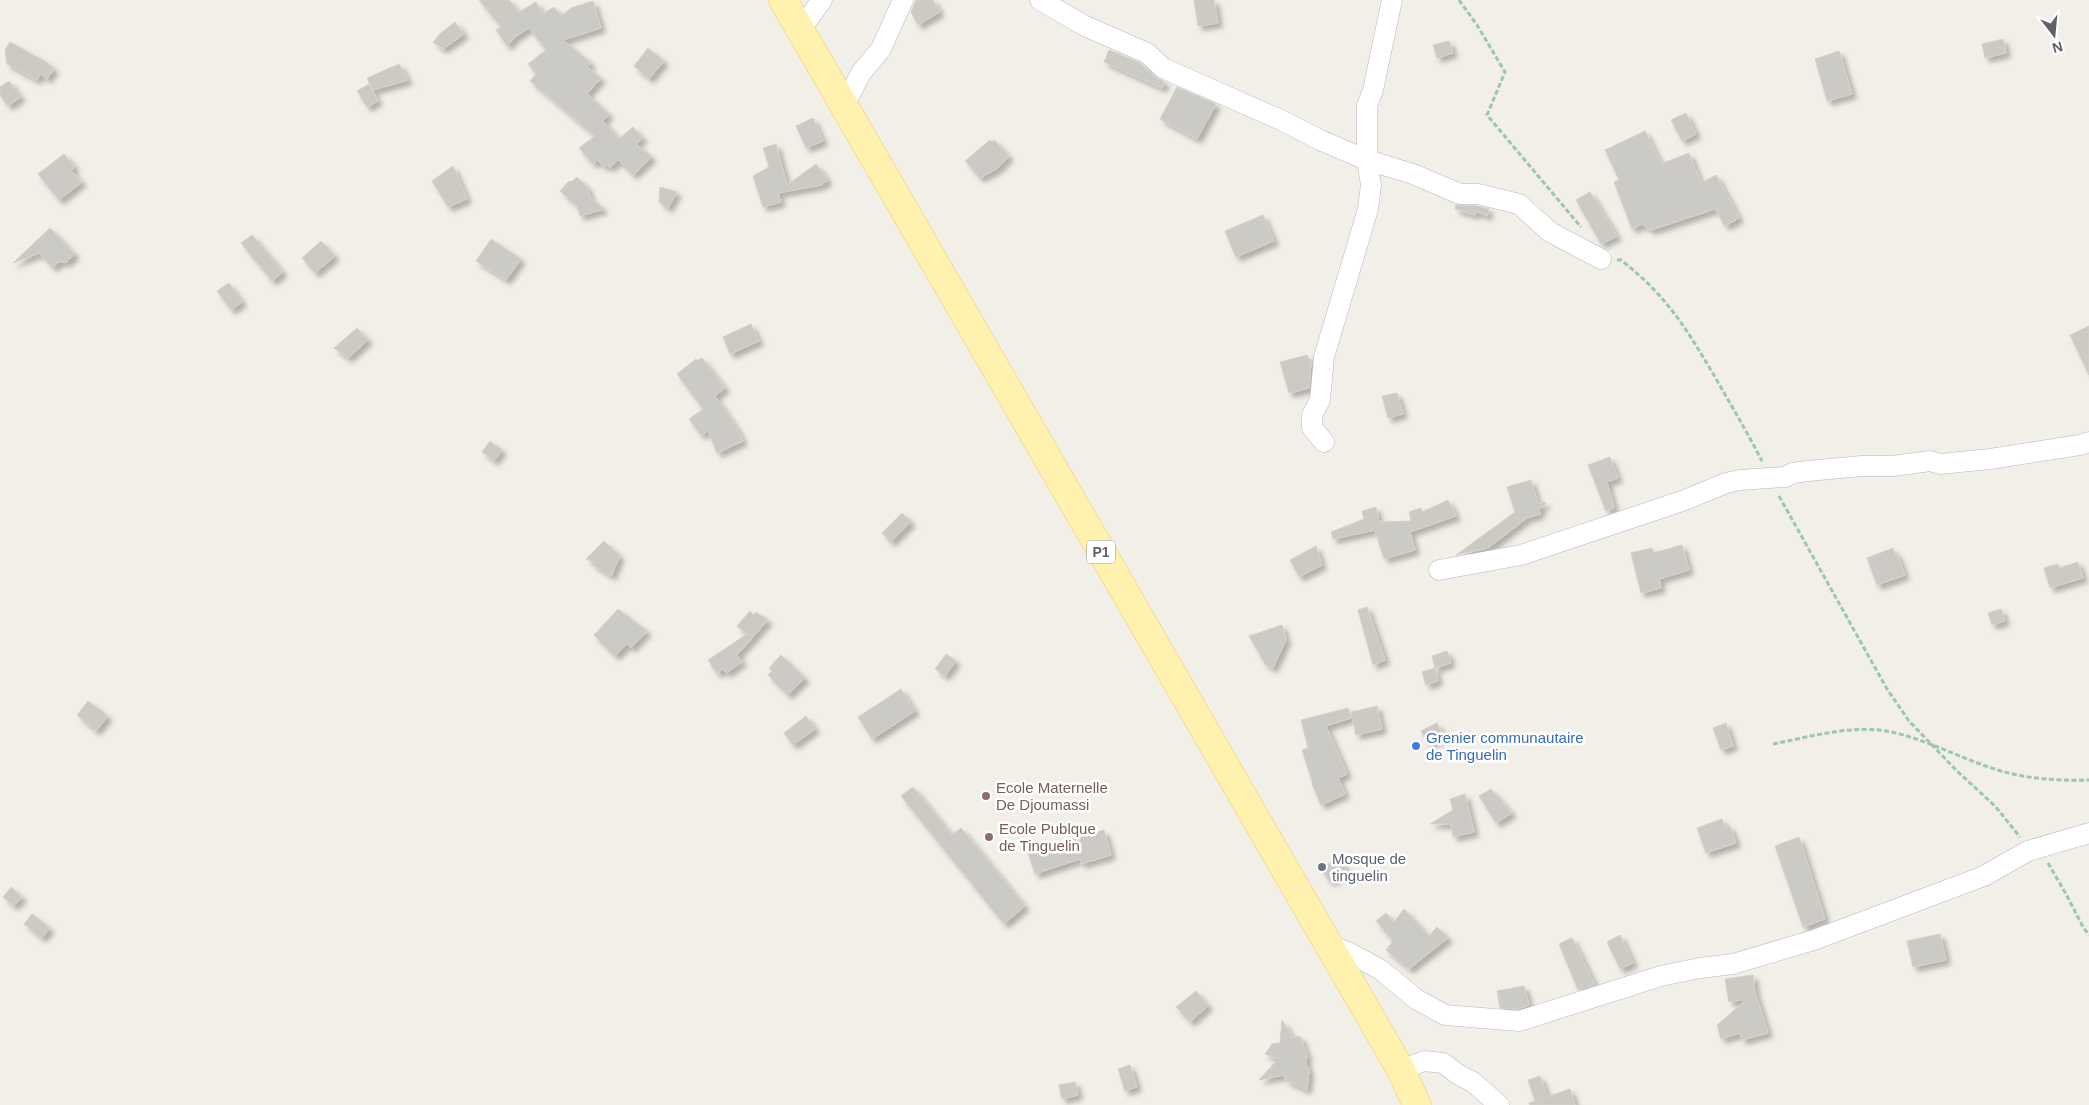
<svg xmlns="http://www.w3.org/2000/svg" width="2089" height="1105" font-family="Helvetica,sans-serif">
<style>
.building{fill:#cccac5;stroke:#d6d1c6;filter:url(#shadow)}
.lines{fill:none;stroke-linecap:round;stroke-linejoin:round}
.street-casing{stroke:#b5b8bc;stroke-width:21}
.primary-casing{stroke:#f2c960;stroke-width:29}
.path{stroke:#9cc7a9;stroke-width:3;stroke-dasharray:5 2.5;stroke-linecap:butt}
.street{stroke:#fff;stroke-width:20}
.primary{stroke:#fff2af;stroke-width:28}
.shop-dot{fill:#3f7fe0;stroke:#fff;stroke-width:2}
.education-dot{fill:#8d6e63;stroke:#fff;stroke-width:2}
.worship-dot{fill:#6b7280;stroke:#fff;stroke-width:2}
.labels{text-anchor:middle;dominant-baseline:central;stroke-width:5;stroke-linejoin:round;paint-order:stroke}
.shield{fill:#fff;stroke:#8f9295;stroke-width:1}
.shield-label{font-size:14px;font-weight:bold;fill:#5f6368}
.shop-label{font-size:15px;fill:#366cbe;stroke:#fff;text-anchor:start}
.education-label{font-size:15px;fill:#785e54;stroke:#fff;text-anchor:start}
.worship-label{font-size:15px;fill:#5b616d;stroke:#fff;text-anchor:start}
</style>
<defs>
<filter id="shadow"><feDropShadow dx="4.5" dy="4.5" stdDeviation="2.5" flood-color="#0004"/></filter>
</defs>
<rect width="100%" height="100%" fill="#f1efe8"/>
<path class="building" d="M479,0H509L519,12L536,2L543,14L554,7L561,16L571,8L593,1L601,28L563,40L591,63L587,67L601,78L587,94L609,114L603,121L619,139L633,127L643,138L636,144L652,157L633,175L618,160L610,168L607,164L604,167L598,160L593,164L579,148L595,136L530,81L536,74L528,64L546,50L529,28L515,37L507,46L496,30L501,27Z
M916,0H933L940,12L918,25L911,12Z
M1194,0H1214L1218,23L1198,26Z
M455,22L464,34L443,49L433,42L441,33Z
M2003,39L2006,53L1985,58L1982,44Z
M1449,41L1453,53L1437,58L1433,45Z
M10,42L46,62L54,69L47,79L40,74L37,80L7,64L5,50Z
M648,48L664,61L649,79L634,66Z
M1109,50L1140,63L1155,77L1165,82L1162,88L1104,62Z
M1839,51L1852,94L1827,101L1815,59Z
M399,64L408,80L373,90L367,78Z
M9,81L21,97L8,106L0,95V87Z
M369,84L378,101L367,107L357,91Z
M1177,87L1216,104L1197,139L1160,119Z
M1686,113L1696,134L1682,141L1671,120Z
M813,118L823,141L806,148L796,126Z
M1645,131L1661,164L1689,153L1701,183L1716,175L1739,218L1725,226L1715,209L1651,230L1642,224L1632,229L1614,182L1619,180L1605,150Z
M990,140L992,142L994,140L1009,156L998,168L980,178L965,161Z
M776,144L787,185L816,164L828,180L821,185L778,193L781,202L763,207L753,176L769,167L763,148Z
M64,154L75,167L71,170L82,182L59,200L38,174Z
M453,166L467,199L448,207L432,181Z
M577,177L587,187L591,199L604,209L580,216L577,206L560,191L569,181L571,182Z
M660,187L677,192L668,208L659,202Z
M1590,192L1617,236L1601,244L1576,200Z
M1456,205L1477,206L1489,209L1487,216L1476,211L1475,215L1455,209Z
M1263,215L1274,241L1236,257L1225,231Z
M50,228L75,254L67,262H58L53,268L39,253L13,263Z
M252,235L283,272L272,281L241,243Z
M491,239L521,259L506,280L476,261Z
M321,241L335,256L315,273L302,258Z
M229,283L242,302L231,310L217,291Z
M751,324L759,341L730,354L723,337Z
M2089,326V375L2070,335Z
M357,328L368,340L348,358L334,348Z
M1307,355L1311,363L1309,388L1289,393L1280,362Z
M702,358L725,388L715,396L736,427L743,441L717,453L708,431L701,435L689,419L703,409L677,374L696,359L697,361Z
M1397,393L1403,414L1388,418L1382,396Z
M490,441L502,450L494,461L482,452Z
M1610,457L1618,478L1607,482L1614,508L1606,511L1588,465Z
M1531,480L1538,504L1545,502L1546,504L1539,509L1540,514L1527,518L1488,548L1456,555L1515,512L1507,487Z
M1448,500L1456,516L1410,532L1415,550L1384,559L1375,530L1333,539L1331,532L1364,519L1362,511L1376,507L1379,522L1411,521L1409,512L1421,508L1422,512Z
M902,513L911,522L891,542L882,533Z
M604,541L620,556L611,576L592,564L594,562L586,559Z
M1682,545L1689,570L1659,579L1661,588L1641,593L1631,553L1652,548L1653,553Z
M1316,546L1322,565L1299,577L1290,560Z
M1893,548L1895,555L1897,554L1905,575L1877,585L1867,558Z
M2078,562L2083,578L2050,588L2044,568L2058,564L2059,568Z
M1367,607L1385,660L1373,665L1358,610Z
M618,609L647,631L631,648L627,644L615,656L594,635Z
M2001,609L2005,621L1992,625L1988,613Z
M750,611L754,615L756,612L768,620L737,655L742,662L726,673L723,669L717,674L708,660L747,634L737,626Z
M1282,625L1286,640L1273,668L1265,664L1249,636Z
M1447,651L1451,663L1435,668L1432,656Z
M946,654L956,661L945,676L935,669Z
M781,655L805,678L788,695L768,675L772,671L769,668Z
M1435,668L1438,681L1426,685L1422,672Z
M901,689L915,711L872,739L858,717Z
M88,701L108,716L96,731L77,715Z
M1377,706L1382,729L1356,735L1351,712Z
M1348,708L1351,718L1326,726L1347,774L1338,778L1345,794L1321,805L1312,784H1313L1302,750L1308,748L1301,720Z
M806,716L815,729L793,745L784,733Z
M1437,723L1443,737L1428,744L1421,731Z
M1726,723L1733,746L1721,750L1713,728Z
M913,787L952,835L961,828L1025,906L1004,924L901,796Z
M1491,789L1512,813L1496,823L1479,796Z
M1465,794L1474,832L1453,837L1451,824H1430L1453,810L1450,799Z
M1722,819L1725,828L1730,826L1736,843L1706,853L1697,828Z
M1104,830L1111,855L1081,864L1080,859L1035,874L1028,853Z
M1799,837L1825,919L1803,927L1775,846Z
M1338,857L1347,871L1330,882L1321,869Z
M11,887L22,897L14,906L3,897Z
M1404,909L1429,936L1437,927L1448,938L1409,969L1386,950L1393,941L1376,921L1386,913L1394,922Z
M32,914L50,928L42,938L24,924Z
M1940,934L1946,960L1913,967L1907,941Z
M1620,935L1633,963L1620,969L1607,942Z
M1572,938L1595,985L1578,990L1559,944Z
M1753,975L1755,992L1768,1033L1742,1040L1740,1033L1721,1039L1717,1025L1747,999L1729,1002L1725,979Z
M1524,986L1529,1005L1518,1009L1500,1008L1497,991Z
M1196,991L1208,1006L1190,1022L1176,1007Z
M1282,1020L1293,1038L1300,1036L1307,1055L1306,1064L1309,1070L1307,1090L1287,1081L1283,1075L1259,1080L1278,1059L1265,1054L1272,1044L1280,1043Z
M1130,1065L1137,1087L1125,1091L1118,1069Z
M1540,1076L1547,1096L1537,1100L1570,1089L1575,1105H1530L1529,1103L1535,1101L1528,1080Z
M1075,1082L1078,1095L1062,1099L1059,1085Z"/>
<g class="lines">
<g class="street-casing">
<path id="street" d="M1040,0L1085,26L1147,53L1163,68L1283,121L1320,140L1367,160L1413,174L1460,194H1478L1519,204L1550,232L1601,259
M800,30L822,0
M844,106L861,73L881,49L903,0
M1324,442L1312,428V415L1320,400L1324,357L1368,209L1371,185L1367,160V106L1373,90L1392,0
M1439,570L1521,555L1685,500L1726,483L1740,480L1785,477L1793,473L1808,471L1862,466H1893L1930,461L1940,464L1990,459L2080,445L2089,442
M1328,945L1348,952L1381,970L1416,999L1445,1015L1519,1021L1661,976L1700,968L1733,964L1814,940L1984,876L2028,851L2089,833
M1401,1070L1424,1061L1443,1063L1459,1075L1473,1082L1499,1105"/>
</g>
<g class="primary-casing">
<path id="primary" d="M783,0L1401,1070L1417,1105"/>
</g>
<path class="path" d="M1459,0L1477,25L1505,72L1487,115L1581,227
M1617,260H1621C1667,296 1686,328 1715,377C1731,405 1747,432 1762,461
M1779,496L1887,689L1909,721L1957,771L1995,806L2020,837
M1773,744C1809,737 1850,725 1886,731C1925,738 1961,759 1998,770C2027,779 2059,781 2089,780
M2048,863L2066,894L2083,927L2089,935"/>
<use href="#street" class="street"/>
<use href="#primary" class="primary"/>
</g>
<circle class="shop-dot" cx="1416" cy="746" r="5"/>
<g class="education-dot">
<circle cx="986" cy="796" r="5"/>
<circle cx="989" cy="837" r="5"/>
</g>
<circle class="worship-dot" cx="1322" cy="867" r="5"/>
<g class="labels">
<rect class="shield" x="1087" y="540.5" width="28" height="23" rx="4"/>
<g class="shield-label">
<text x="1101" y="552">P1</text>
</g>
<g class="shop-label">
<text x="1426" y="737">Grenier communautaire<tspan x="1426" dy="17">de Tinguelin</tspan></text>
</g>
<g class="education-label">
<text x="996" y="787">Ecole Maternelle<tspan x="996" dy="17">De Djoumassi</tspan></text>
<text x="999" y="828">Ecole Publque<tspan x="999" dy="17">de Tinguelin</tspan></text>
</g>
<g class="worship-label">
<text x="1332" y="858">Mosque de<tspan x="1332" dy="17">tinguelin</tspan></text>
</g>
</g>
<g transform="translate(2054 35) rotate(164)" stroke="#ffffff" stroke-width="4" paint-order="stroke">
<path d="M0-4L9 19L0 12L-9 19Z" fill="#5f6368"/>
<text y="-8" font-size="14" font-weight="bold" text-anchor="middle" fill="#5f6368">N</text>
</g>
</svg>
